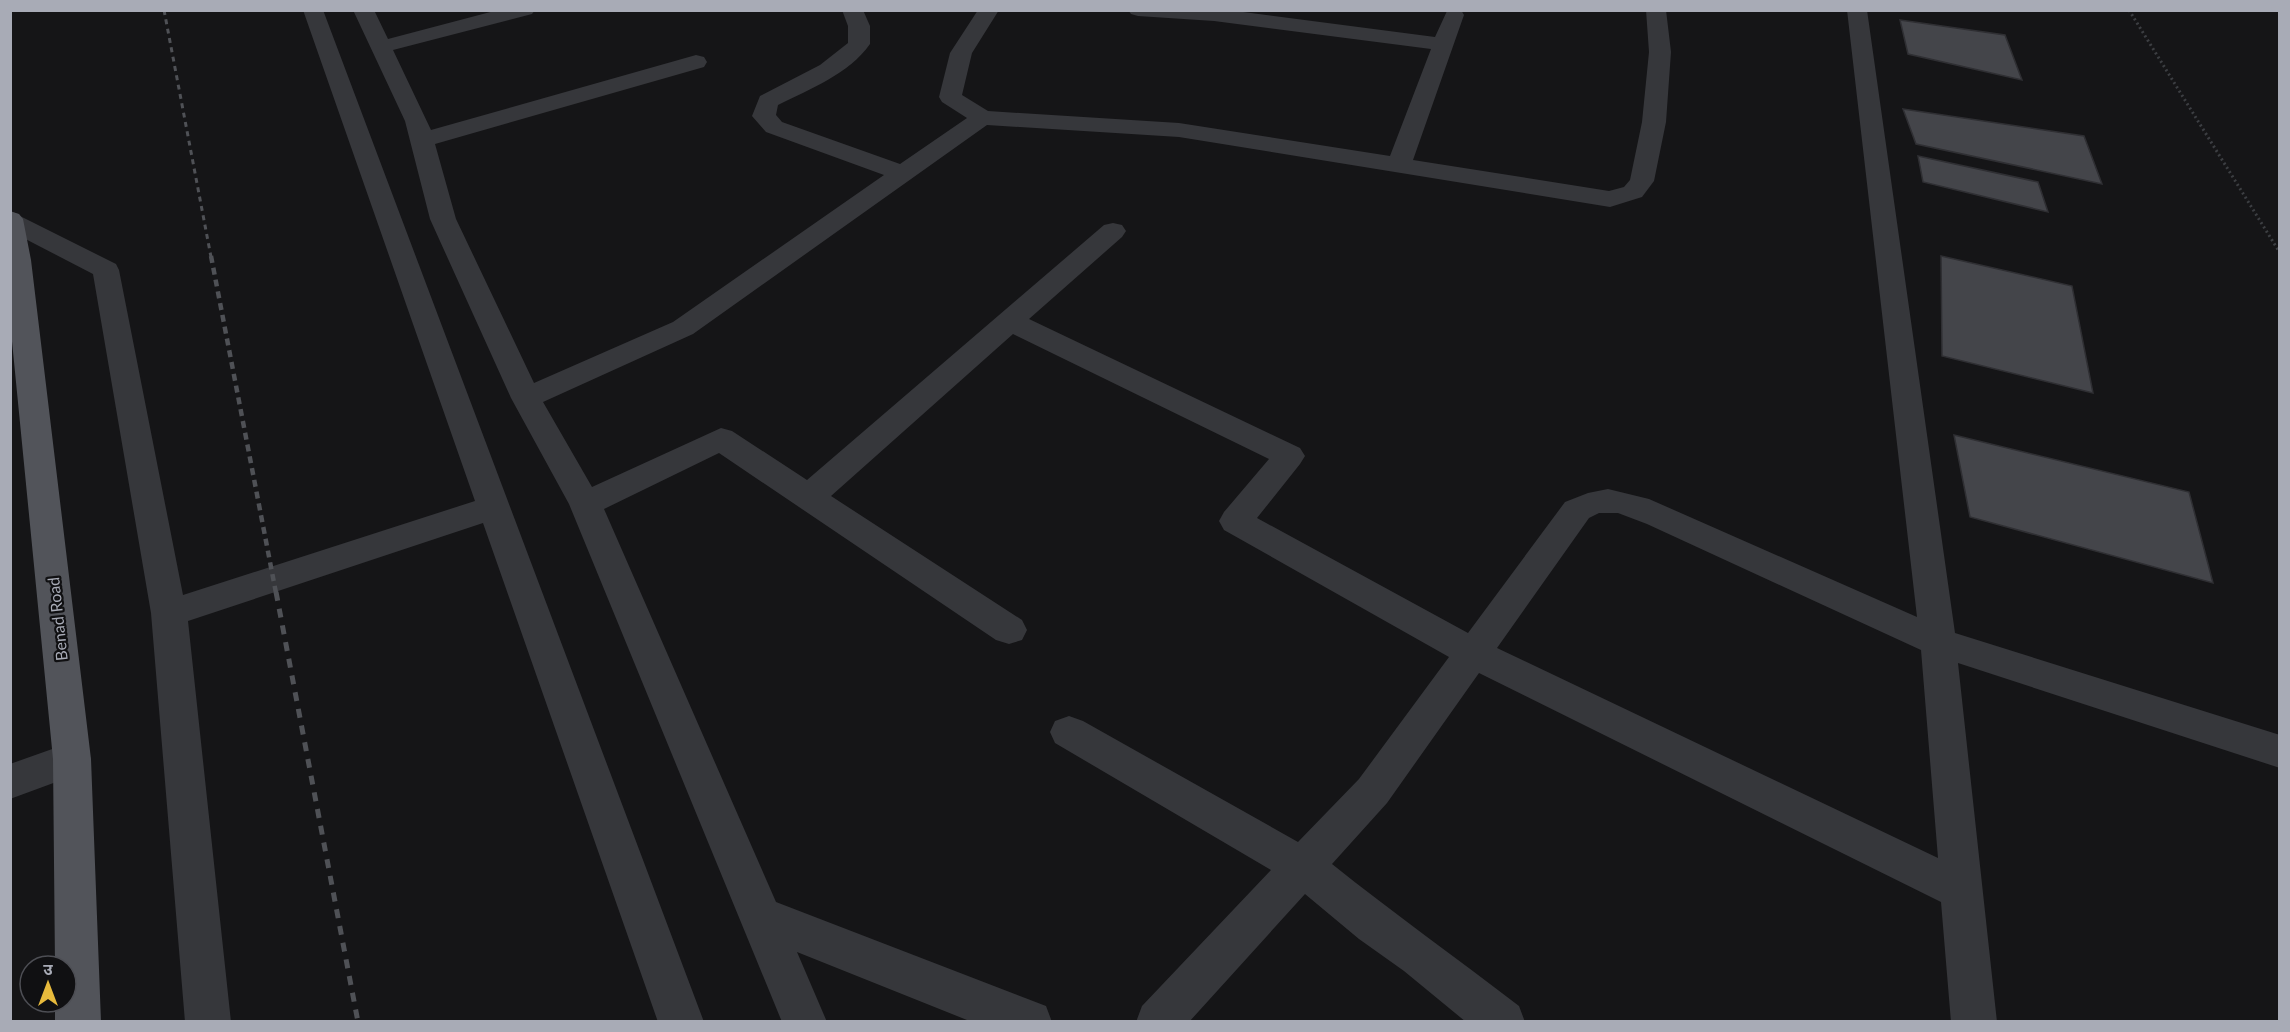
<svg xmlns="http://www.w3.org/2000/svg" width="2290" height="1032" font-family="Lato,'Noto Sans Devanagari',sans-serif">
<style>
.building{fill:#44454a;stroke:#2f2f33;stroke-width:1.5}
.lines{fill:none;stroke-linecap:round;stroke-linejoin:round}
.path{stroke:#3c3e42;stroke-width:3;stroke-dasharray:2 3;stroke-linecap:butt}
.minor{fill:#36373b;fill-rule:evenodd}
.major{fill:#52545a;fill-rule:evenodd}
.rail-far2{stroke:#4f5156;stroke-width:3;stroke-dasharray:5 4.5;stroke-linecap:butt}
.rail-far1{stroke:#4f5156;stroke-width:4.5;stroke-dasharray:7 5;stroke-linecap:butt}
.rail{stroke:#4f5156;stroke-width:5;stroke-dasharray:9 8;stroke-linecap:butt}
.labels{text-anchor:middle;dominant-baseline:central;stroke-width:4.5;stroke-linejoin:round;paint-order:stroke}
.street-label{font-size:16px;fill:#a8abb6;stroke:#101012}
</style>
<rect width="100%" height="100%" fill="#151517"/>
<path class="building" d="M1900,20L2005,35L2022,80L1908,54Z
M1903,109L2084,136L2102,184L1916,144Z
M1918,156L2038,182L2048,212L1923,182Z
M1941,256L2072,286L2093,393L1942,356Z
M1954,435L2189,492L2213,583L1970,517Z"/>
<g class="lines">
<path class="path" d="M2129,10L2280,253"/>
<path class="minor" d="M303,10H323L704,1022H658L483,523L188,621L231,1022H185L151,613L93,274L10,231V213L20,216L116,264L119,270L183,595L475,501Z
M353,10H374L388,39L498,10H535L532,14L393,50L431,130L696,55L704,57L707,62L704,67L435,144L456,219L534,383L673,322L884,175L766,132L752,116L760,96L820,65L848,43V26L842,10H863L870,26V44C849,74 810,89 778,105L776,115L782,122L900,164L967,118L942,102L939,97L950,53L978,10H999L972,53L962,95L988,111L1179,123L1390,156L1431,49L1214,21L1138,16L1131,14L1128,10H1228L1435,37L1447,11L1461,10L1464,15L1413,160L1609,191L1624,187L1630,180L1642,122L1649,52L1646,10H1666L1671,52L1666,122L1654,181L1642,197L1610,207L1179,137L987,125L693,334L543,402L592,487L721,428L732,431L807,480L1104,225L1113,223L1122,225L1126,231L1122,237L1029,319L1300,448L1305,456L1300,464L1257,518L1468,633L1565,502L1588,493L1608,489L1649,499L1917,617L1847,10H1867L1955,633L2280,735V768L1958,663L1997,1022H1951L1941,902L1479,673L1387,803L1332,864C1393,913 1457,958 1519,1006L1525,1022H1466L1404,971L1359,939L1305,894L1189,1022H1136L1142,1006L1271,870L1055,743L1050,732L1055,721L1069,716L1083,721L1298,842L1359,779L1449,657L1224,530L1219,521L1224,512L1269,459L1013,334L831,496L1022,620L1027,630L1022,640L1009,644L996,640L719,453L604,509L776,902L1046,1006L1052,1022H972L797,952L827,1022H782L569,504L511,398L430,219L405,121ZM1599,513H1618L1647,524L1921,650L1938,858L1497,648L1589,518Z
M72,742L86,747L91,759L86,771L10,799V764Z"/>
<path class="major" d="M10,211L19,214L23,219L31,260L91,759L101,1022H55V1002H66V966H55L53,759L10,321Z"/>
<path class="rail-far2" d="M164,10L211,257"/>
<path class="rail-far1" d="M211,256L276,593"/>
<path class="rail" d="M276,592L358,1022"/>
</g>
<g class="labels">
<g class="street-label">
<text transform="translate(57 619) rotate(-96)">Benad Road</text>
</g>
</g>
<rect width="2290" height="1032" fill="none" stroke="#a8abb6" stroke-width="24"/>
<g transform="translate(48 984)"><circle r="28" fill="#101012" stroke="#4d4e54" stroke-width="1.5"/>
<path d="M0-4.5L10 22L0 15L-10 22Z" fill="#e7ba3c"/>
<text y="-9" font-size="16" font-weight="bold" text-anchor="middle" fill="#a8abb6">उ</text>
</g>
</svg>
